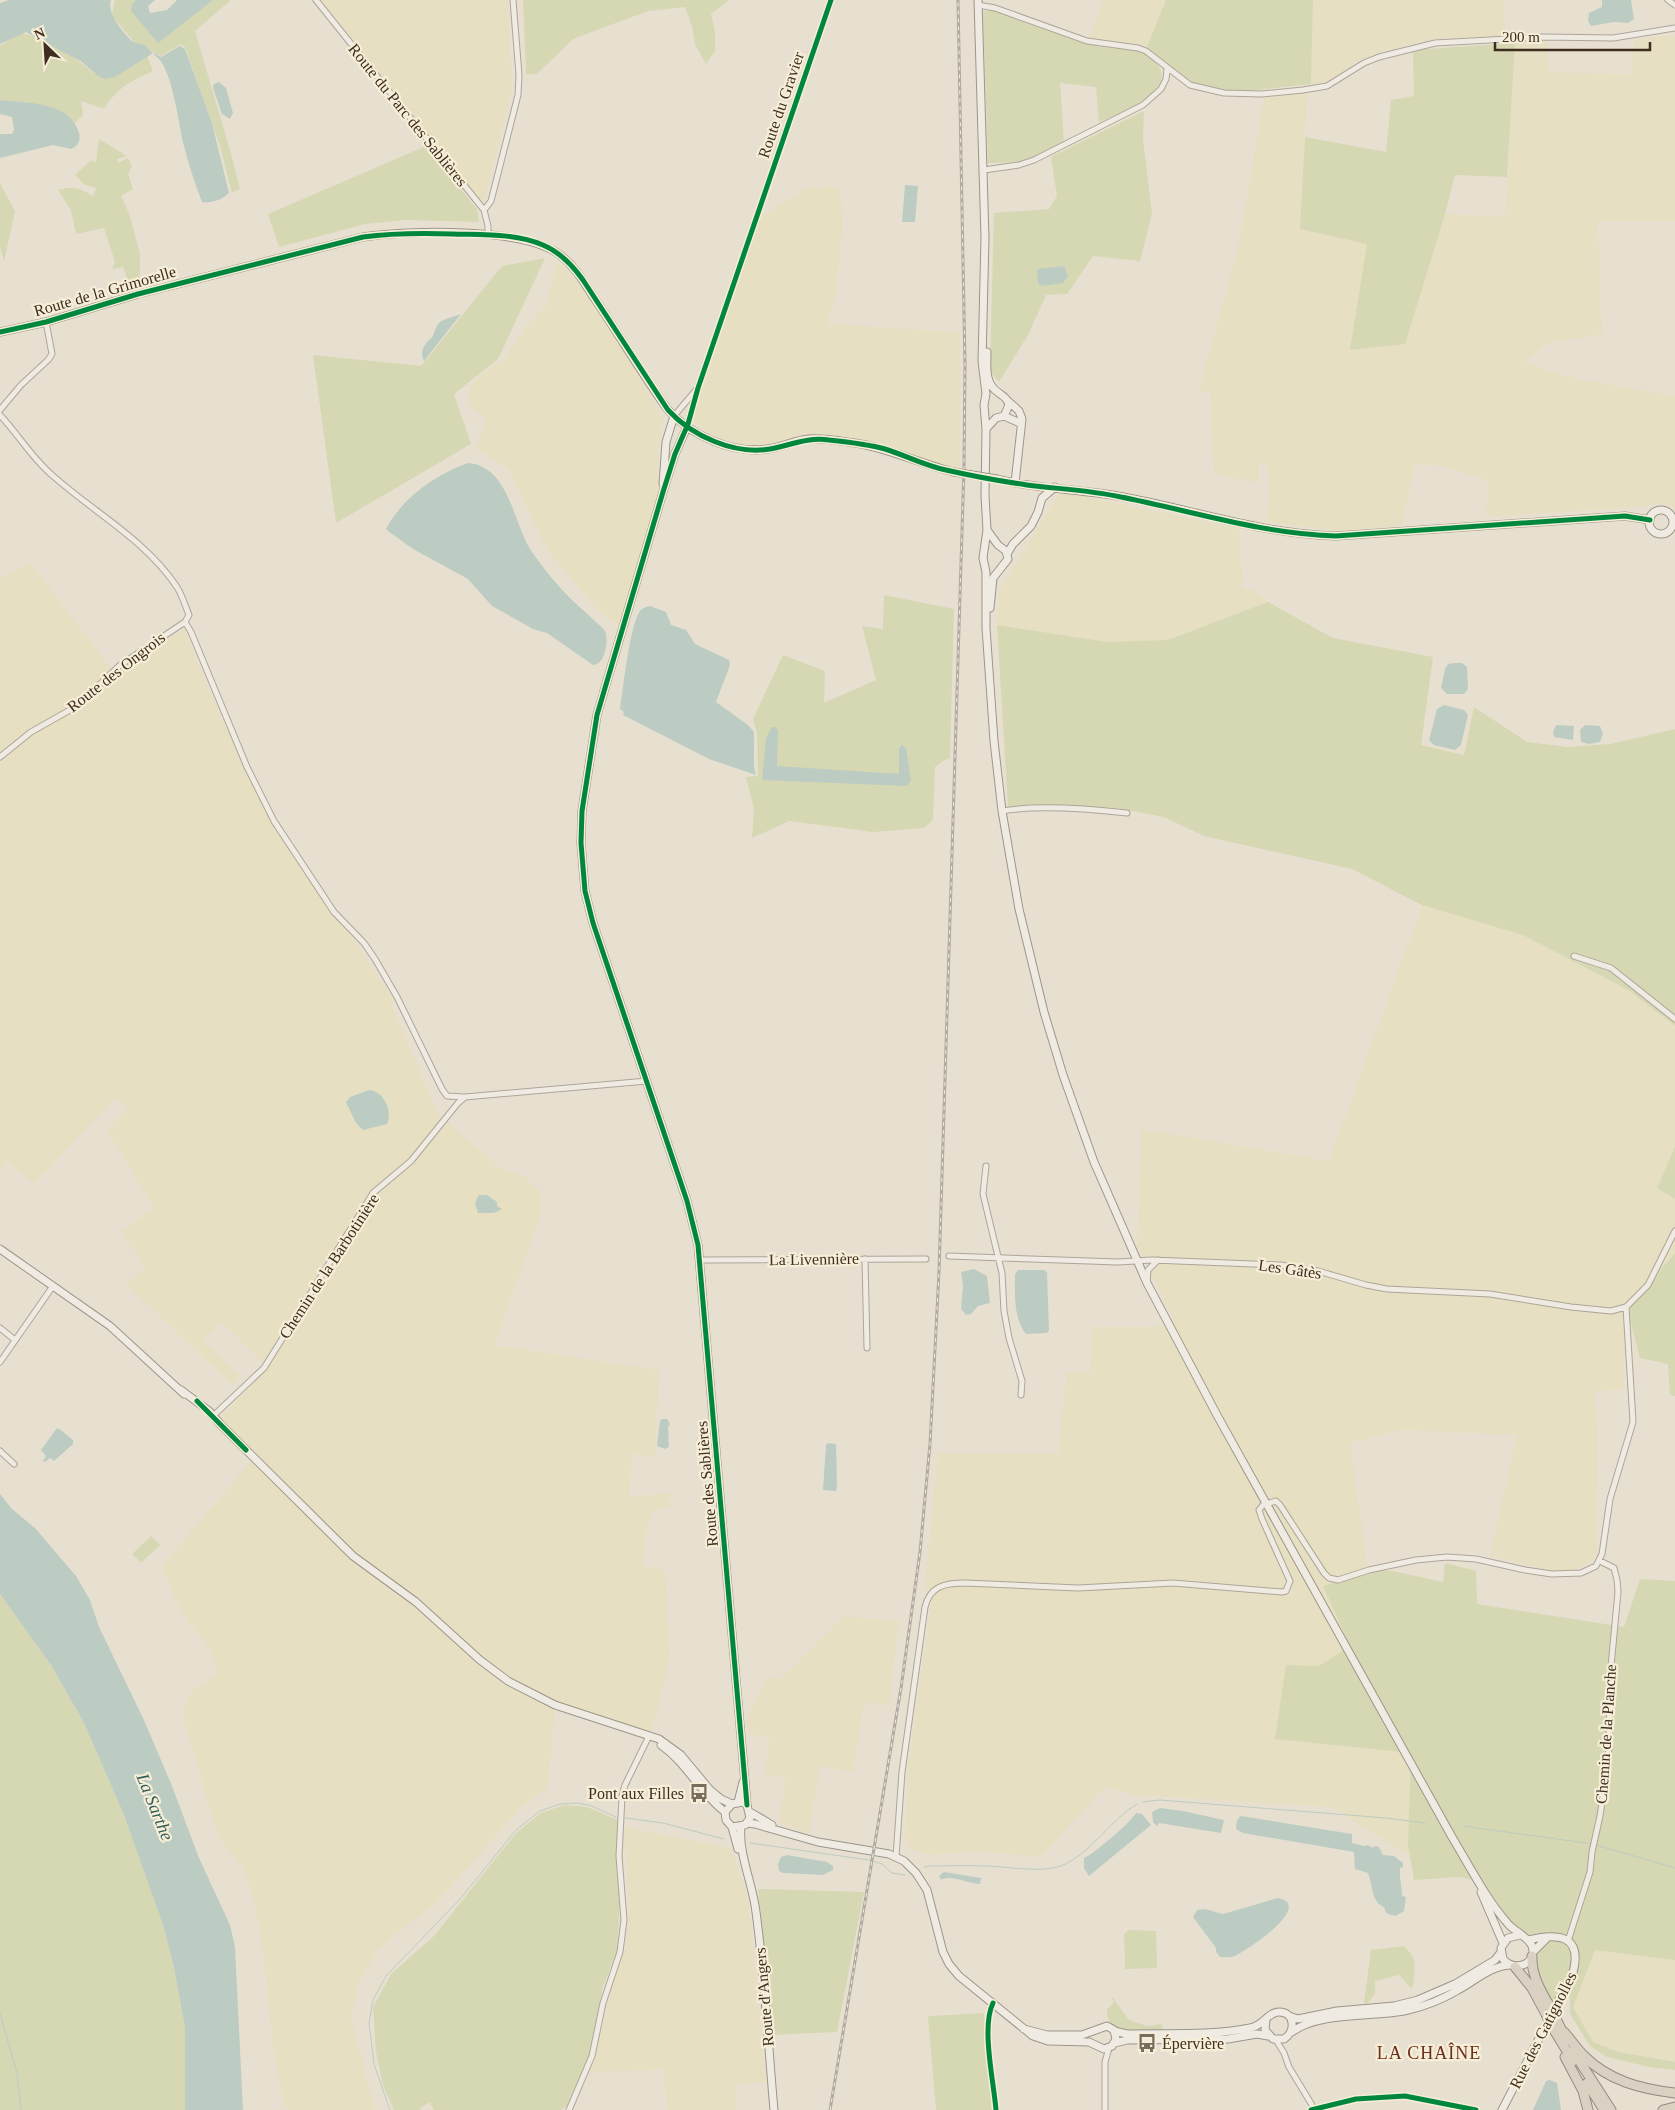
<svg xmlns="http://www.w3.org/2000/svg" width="1675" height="2110" font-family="Georgia,serif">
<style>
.farmland{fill:#e6dfc2}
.green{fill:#d6d7b3}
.water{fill:#bcccc2}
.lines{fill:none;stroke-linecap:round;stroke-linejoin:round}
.stream{stroke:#bcccc2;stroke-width:1}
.street-casing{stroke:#ada599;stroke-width:7}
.secondary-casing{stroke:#9c958a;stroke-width:9}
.highway-casing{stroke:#928b80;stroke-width:11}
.street{stroke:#efebe3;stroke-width:5}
.secondary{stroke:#efebe3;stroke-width:7}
.highway{stroke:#dad1c2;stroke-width:9}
.rail-casing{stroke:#afaaa2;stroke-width:3}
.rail{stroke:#f7eed8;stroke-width:1;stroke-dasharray:4;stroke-linecap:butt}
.secondary-bridge-casing{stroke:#9c958a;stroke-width:9;stroke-linecap:butt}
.highway-bridge-casing{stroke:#928b80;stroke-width:11;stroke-linecap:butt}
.secondary-bridge{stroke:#efebe3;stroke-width:7}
.highway-bridge{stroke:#dad1c2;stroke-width:9}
.cycleway-casing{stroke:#f7eed8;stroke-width:8}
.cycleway{stroke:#00873e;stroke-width:5}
.labels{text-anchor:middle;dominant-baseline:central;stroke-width:4.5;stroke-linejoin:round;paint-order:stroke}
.street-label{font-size:16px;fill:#3d2e20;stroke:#f7eed8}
.poi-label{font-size:16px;fill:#3d2e20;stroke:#f7eed8;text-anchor:end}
.water-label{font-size:18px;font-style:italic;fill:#2f5d5a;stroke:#f7eed8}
.neighbourhood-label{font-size:18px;letter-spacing:1px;fill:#6b2e1e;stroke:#f7eed8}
</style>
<rect width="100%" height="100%" fill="#e7e0d1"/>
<path class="farmland" d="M320,0H508L512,89L484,203L480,202Z
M1104,0H1166L1147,47L1088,40Z
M1313,0H1504L1505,36L1433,39L1378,53L1360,60L1329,82L1311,84Z
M1675,35V222H1598L1602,334L1548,343L1524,363L1582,380L1675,396V509L1664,503L1640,507L1486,517L1488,480L1443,466L1415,464L1402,526L1338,531L1267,522L1269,477L1265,462L1258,464V483L1214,474L1210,392L1199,390L1238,248L1264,98L1307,93L1300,229L1367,244L1350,350L1405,344L1445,214L1505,217L1515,43L1547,39L1549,72L1632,74L1634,40Z
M832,185L841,189L842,229L836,294L828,324L959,332V469L934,463L881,445L830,435L805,436L775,444L747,445L717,437L706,432L696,423L693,417L697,394L720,337L756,219L809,187L818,188Z
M562,264L589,298L622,348L664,420L659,445L658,475L661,500L622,628L598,610L552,556L540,536L509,470L476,447L487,421L469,404L468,394L473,383L488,369L502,361L538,312L546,307L556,265Z
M1061,491L1239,529L1243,589L1256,591L1268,602L1168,640L1107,642L997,625L1000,589Z
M30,562L111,668L185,629L205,681L252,784L394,1001L391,1003L438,1114L498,1166L525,1177L541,1192V1212L495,1345L659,1370L655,1457L631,1454L630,1497L672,1493L669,1507L655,1510L648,1523L643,1556V1566L665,1570L670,1654L663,1689L650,1734L555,1706L548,1788L523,1805L438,1901L378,1949L359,1984L351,2018L375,2110H289L284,2105L273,2049L262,1942L252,1892L244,1870L218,1837L184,1720L185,1702L194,1689L215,1676L217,1669L213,1655L205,1643L187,1620L176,1601L161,1567L257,1454L220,1418L268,1368L221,1322L203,1340L241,1377L233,1386L126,1284L145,1267L121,1232L154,1208L107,1130L128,1109L116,1097L34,1184L7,1161L0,1170V578Z
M1422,905L1523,935L1630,991L1675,1026V1147L1657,1188L1675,1199V1253L1627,1308L1623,1390L1595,1391L1598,1433L1597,1558L1566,1574L1490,1556L1517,1435L1402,1430L1350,1443L1368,1571L1323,1587L1350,1646L1319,1666L1276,1739L1411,1753L1408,1844L1411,1857L1332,1807L1137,1795L1105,1787L1041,1857L977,1852L927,1855L908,1847L905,1837L908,1766L931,1604L925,1585L938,1453H1058L1067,1372L1090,1373L1092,1327H1154L1175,1322L1137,1247L1141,1129L1329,1161Z
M844,1616L899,1621L889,1704L864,1703L853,1772L820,1766L809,1833L779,1823L786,1778L764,1774L770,1738L748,1733L747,1717L767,1678L781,1679Z
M624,1827L731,1848L747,1896L751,1921L766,2082L735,2084L737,2110H667L664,2070L590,2072L596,2055L612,1986L626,1947L629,1908Z
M1595,1950L1675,1960V2062L1618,2052L1593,2042L1573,2007Z"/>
<path class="green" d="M115,0H136L132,4L158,42L213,0H231L195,31L232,157L240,189L232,193L220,146L185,47L181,44L161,56L135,43L112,16Z
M523,0H729L711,14L715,33V51L706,64L695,44L692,26L685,7L648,11L573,39L537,74H526Z
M1166,0H1313L1311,84L1238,92L1188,82L1147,47Z
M991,9C1024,22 1058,35 1092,45C1109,50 1128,47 1145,53C1151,56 1158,63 1160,69C1172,95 1115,115 1099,122L1096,87L1060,83L1064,142L1023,162L988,163L983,12Z
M20,33C45,36 76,58 95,74L132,66L147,56L153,71C132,80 117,88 104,109L81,101L83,115L74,124C55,103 27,104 0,100V46Z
M1515,43L1507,177L1455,175L1445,214L1405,344L1350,350L1367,244L1300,229L1305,137L1386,152L1391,100L1414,96L1413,50Z
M1144,111L1143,139L1152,214L1140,261L1093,256L1067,294L1046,295L1028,335L999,382L990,371L994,213L1049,209L1057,196L1051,157Z
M99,139L127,156L117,159L118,163L128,158L132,166L128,174L133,189L121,196L129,213L140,254V280L133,281L127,279L123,267L112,269L115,262L104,228L76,234L71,210L58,190C73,186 81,188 92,196L97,188L85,185L75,175L90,161L96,162Z
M426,146L477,209L479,222L405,220L365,224L279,247L268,214Z
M0,183L15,211L4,262L0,246Z
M545,258L498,359L454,394L471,444L336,523L313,355L421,366L502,266Z
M884,595L954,609L950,758L943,761L935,767L933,820L924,828L873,832L789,821L752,838L754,809L746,777L758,776L757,733L753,719L783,655L825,671L824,703L876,680L862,626L883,629Z
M1268,602L1333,638L1433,657L1421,745L1464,755L1474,707L1527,742L1568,747L1610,744L1675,729V1026L1630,991L1523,935L1422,905L1352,869L1204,836L1164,817L1117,808L1062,805L1008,807L997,625L1107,642L1168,640Z
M1675,1147V1199L1657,1188Z
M1675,1253V1396L1670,1395L1668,1364L1640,1358L1627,1308Z
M151,1536L160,1545L141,1563L132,1554Z
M1445,1563L1476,1571L1477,1604L1624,1627L1640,1579L1675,1581V1960L1595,1950L1573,2007L1593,2042L1618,2052L1675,2062V2070L1649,2067L1607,2057L1590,2046L1570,2014V1988L1580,1960L1574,1943L1565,1934L1553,1933L1527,1935L1512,1924L1479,1876L1471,1880L1460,1877L1414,1880L1408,1845L1411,1753L1275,1739L1286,1665L1319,1666L1350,1646L1323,1586L1380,1570L1393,1571L1443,1582Z
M0,1594L51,1665L84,1723L124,1815L163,1925L173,1963L185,2027V2110H0Z
M564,1805L587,1807L618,1820L616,1861L620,1903L617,1950L602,1990L590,2055L569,2105L561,2110H434L430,2102L420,2108L421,2110H394L383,2085L376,2052L373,2007L391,1974L434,1936L516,1833L541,1813Z
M758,1889L864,1892L837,2032L770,2035Z
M1129,1930L1156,1931L1157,1968L1125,1969L1124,1934Z
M1556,1940C1588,1949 1562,1986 1553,2003L1534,1962C1539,1951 1542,1941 1556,1940Z
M1404,1946C1419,1960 1414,1968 1413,1987L1411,1988L1399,1975L1375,1981V1994L1367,2004L1364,2003L1371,1950Z
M1113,1998L1129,2020L1147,2026L1161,2024L1163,2028L1159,2031C1140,2031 1107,2038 1107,2010L1114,2002L1112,1999Z
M984,2013L992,2110H936L928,2016Z"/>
<path class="water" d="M9,0H111C106,12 123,33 132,41C136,44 140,43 144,45C147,47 150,51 153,53L115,77L105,79L98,76L82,62L26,32L0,44V3Z
M136,0H155L148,6L150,13L167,10L177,0H213L158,43L131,11L132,4Z
M1602,0H1631L1634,19L1628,23L1614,22L1591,26L1588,21L1589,13L1602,7Z
M180,46L185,49L212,123L229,193C224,199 210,204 202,202C195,184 189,165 184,146C179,127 172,63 154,55V53L161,57Z
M219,82L226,88L233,113L230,119L222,114L213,88L214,84Z
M0,100C26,103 70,101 79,133C81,140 78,146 71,149L53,145L0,158V134H12L14,130L12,117L0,114Z
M905,185L918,186L915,222H902Z
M1064,266L1068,276L1063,283L1042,286L1038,283L1037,269Z
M461,314L424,361C419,350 425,344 432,337C435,333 435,327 439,323C444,318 455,317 461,314Z
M468,463C510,466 513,525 532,552C546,572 564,594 583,610C590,617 598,623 605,631C609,641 605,665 593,665L547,633L533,629L492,606L468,579L413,549L388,531L386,529C403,497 435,475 468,463Z
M650,606L666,612L671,625L686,630L695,644L729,660L730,665L716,702L748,725L754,732V767L756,775L709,759L623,715L624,712L620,709C623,689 630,624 640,611C642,608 646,607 650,606Z
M1455,663H1462L1467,667L1468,689L1464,694H1447L1441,688L1445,669L1448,664Z
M1444,705L1464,710L1468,715L1461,745L1455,750L1434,745L1429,740L1437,709Z
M1556,725L1574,726L1573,740L1554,737L1553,732Z
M1585,725L1600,726L1603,734L1600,742L1589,744L1581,742L1580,730Z
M772,727H775L778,730L777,766L899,774V748L902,745L906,748L911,781L906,786L762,780L766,738Z
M369,1090C384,1091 393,1112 387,1124L363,1130L356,1123L346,1102L350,1097Z
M479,1195H487L497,1202V1206L502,1209L494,1213H478L475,1203Z
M974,1269L987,1276L990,1303L978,1306L971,1314L966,1315L961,1309L963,1285L961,1272Z
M1018,1270H1044L1047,1272L1049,1330L1047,1333L1026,1334C1013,1317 1015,1294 1015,1274Z
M662,1419H667L670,1424L668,1427L669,1447L665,1449L657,1446L660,1421Z
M57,1428L61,1430L73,1440V1444L54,1461L50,1458L45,1462L43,1461L46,1456L41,1450Z
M828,1443L836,1444L837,1486L836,1491L823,1490L826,1445Z
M0,1494L12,1509L35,1528L76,1576L90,1600L99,1627L143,1718L172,1786L199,1858L230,1925L235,1947L243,2110H185V2027L173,1963L163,1925L124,1815L84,1723L51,1665L0,1594Z
M1160,1808L1183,1811L1224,1820L1221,1833L1159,1823L1157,1826L1153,1822L1152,1812Z
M1136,1813L1142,1814L1151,1825L1089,1876L1084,1868V1858C1093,1855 1132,1821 1136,1813Z
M1241,1816L1352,1834V1843L1364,1846L1368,1845L1373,1848L1375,1846L1379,1847L1383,1855L1394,1856L1403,1863V1867L1400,1868C1399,1878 1402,1885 1402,1896L1406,1897L1404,1911L1395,1916L1386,1913L1384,1907C1371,1902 1373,1885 1368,1873L1355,1869L1354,1852L1243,1833L1236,1829C1236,1825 1237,1818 1241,1816Z
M787,1855L827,1862L833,1866V1870L823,1875L783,1873L779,1871L778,1864L781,1857Z
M944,1872L981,1878L980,1884C968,1884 951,1874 941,1880L939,1876Z
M1278,1898C1315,1906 1246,1951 1235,1956C1230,1958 1225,1957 1220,1957L1216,1952V1948L1193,1917L1197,1910L1205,1909L1223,1914Z
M1550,2080L1557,2083L1561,2110H1533L1546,2081Z"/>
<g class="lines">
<path class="stream" d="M1142,1802L1160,1800L1386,1818L1425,1823
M626,1818L663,1823L724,1839
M1463,1826L1593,1844
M750,1843L869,1860L882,1864L892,1873L905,1875
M1596,1845L1675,1868
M924,1867L930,1866C948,1866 966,1865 984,1866C1009,1866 1048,1876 1071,1861C1096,1846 1112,1819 1137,1804
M0,2014L17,2073L21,2110
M390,2110L374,2064L369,2023L373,2000L386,1976L461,1898L516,1830L540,1811L560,1804L578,1803L592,1806L616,1817"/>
<g class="street-casing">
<path id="street" d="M316,0L484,210L488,226V235
M1668,0L1675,5
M978,5L995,8L1087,41L1138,48L1146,51L1190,85L1224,93L1262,94L1303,90L1327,86L1364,63L1379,57L1435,43L1543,37L1613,38L1675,28
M984,170L1019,165L1034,160L1143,105L1161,89L1166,79L1167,69
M484,210L491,201L518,95L519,75L513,0
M0,410L21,385L48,360L52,354L46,322
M0,415C18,434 31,457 52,475C93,512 145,539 177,587C182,595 185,605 189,615L185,622
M674,416L696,390
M687,427L698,388L831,0
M185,622L191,632L247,767L274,821L334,912L364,943L375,959L397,997L442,1089L447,1096L464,1097
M0,757L31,732L77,706L119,666L185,622
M1002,811C1037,805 1091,809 1127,813
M1574,956L1611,968L1675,1019
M986,1166L983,1194L1002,1273L1004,1311L1009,1338L1022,1381L1021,1395
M949,1256L1118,1262L1152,1260L1280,1265L1318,1271L1366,1285L1387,1289L1490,1294L1571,1307L1611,1311L1626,1307L1648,1285L1675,1231
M865,1259L867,1348
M701,1260L926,1259
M1147,1283L1148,1270L1158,1260
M0,1328L15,1340
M0,1362L53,1286
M212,1417L264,1368L373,1193L411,1161L458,1103L465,1097L647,1081
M0,1451L14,1464
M896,1857L902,1772L925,1607C930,1586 945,1583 965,1583L1078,1588L1173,1583L1282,1592L1286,1591L1290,1581L1262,1519L1259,1510L1263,1505L1276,1501L1280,1505L1324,1573L1329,1578L1338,1580L1369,1570L1416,1560L1447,1557L1476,1559L1525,1570L1552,1574L1581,1573L1596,1566L1602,1554L1610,1499L1633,1422L1626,1307
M1568,1941L1590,1872L1592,1852L1600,1816L1605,1782L1609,1747L1610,1677L1618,1592L1617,1580L1614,1568L1600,1561
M1276,2040L1284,2053L1289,2067L1315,2110
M569,2110L592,2056L603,2003L620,1952L624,1920L619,1856L622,1796L625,1785L649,1736
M1105,2110V2062L1109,2048"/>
</g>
<g class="secondary-casing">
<path id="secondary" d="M978,0L985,238L982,361L986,394L984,405L986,429L985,496L987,530L983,558L986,572V628L994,741L1002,811L1019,909L1044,1012L1063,1075L1094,1162L1147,1283L1218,1417L1452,1837C1470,1867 1486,1899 1509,1925C1515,1931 1529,1938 1532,1946C1538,1964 1514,1973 1503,1959L1501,1948L1508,1938L1520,1935
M0,332L46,322L138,294L363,237C407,230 525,227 560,255C577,268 585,285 597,302C621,338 643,375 668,410C692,436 732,454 768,449C782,447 795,440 809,439C824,438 840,441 855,443C889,448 920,464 954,472
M1008,401L1019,411L1022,419L1015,483
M1004,416L1020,423
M687,427L675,454L663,492L597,715L582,811L581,843L585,891L593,923L687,1201L698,1245L747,1805
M986,429L996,418L1004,416L1009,405C1007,398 1004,397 999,393C984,384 987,366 987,352
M997,479C1036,489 1078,489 1118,496C1191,509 1261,534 1336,536L1625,516L1650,520
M663,484L666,442L674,416
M1649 522a12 12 0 1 1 24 0a12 12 0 1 1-24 0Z
M987,530L998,545L1006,551L1008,559L993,578L990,608
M1007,554L1013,544L1031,526L1038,512L1042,498L1055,487
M0,1249L110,1326L184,1394
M181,1390L209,1411L220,1424L353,1556L416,1602L480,1660L508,1681L555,1705L659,1739L681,1755L710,1790L721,1799L732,1804L743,1802L747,1805L750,1818L745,1825L732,1827L726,1820L725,1812L732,1804
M661,1745C687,1763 700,1793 725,1812
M738,1802L743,1782
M750,1812L772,1825
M747,1823L755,1824L818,1842L889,1854L904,1861L916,1873L927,1890L943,1952L949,1964L959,1976L1033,2036L1048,2041L1089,2042L1104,2049L1112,2046L1116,2039L1114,2030L1107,2026L1082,2035H1047L1024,2029
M741,1826C738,1853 753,1885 756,1912C765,1978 768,2044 774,2110
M732,1827L738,1849
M1481,1892L1503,1943
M1533,1952L1548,1937
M1289,2016L1298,2019L1337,2011L1394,2006L1418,2000L1455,1984L1495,1960L1501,1952
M1114,2031L1127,2034C1167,2033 1210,2036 1250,2028C1263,2026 1268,2012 1279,2012C1295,2012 1296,2031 1284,2039H1273L1265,2030L1266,2020
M1292,2032C1319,2011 1374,2018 1408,2010C1426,2006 1443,1999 1458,1990C1475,1981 1490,1966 1510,1965
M1115,2043L1127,2040L1228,2039L1257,2034L1268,2036
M1502,2110L1573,1973C1583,1934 1557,1933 1528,1940"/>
</g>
<g class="highway-casing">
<path id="highway" d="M1532,1956C1531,1975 1541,1991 1550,2007
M1515,1967L1532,1988L1546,2014
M1555,2017L1565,2037
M1551,2025L1573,2061
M1564,2032C1571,2040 1576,2048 1584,2056C1609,2081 1641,2089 1675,2093
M1573,2051L1611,2110
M1565,2057L1583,2091L1588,2110
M1587,2083L1604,2110
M1663,2110L1675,2107"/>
</g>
<use href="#street" class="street"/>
<use href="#secondary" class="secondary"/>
<use href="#highway" class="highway"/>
<g class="rail-casing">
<path id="rail" d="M830,2110L901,1688L920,1552L930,1444L939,1272L964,467L965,365L958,0"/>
</g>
<use href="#rail" class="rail"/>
<g class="secondary-bridge-casing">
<path id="secondary-bridge" d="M954,472L997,479"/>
</g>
<g class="highway-bridge-casing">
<path id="highway-bridge" d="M1550,2007L1555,2017
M1546,2014L1551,2025"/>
</g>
<use href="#secondary-bridge" class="secondary-bridge"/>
<use href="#highway-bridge" class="highway-bridge"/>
<g class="cycleway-casing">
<path id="cycleway" d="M0,332L46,322L138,294L363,237C393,233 422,233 452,234C482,235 515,233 543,245C560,252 573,266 583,280L668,410C692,436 734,455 770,449C792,445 806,437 829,440C848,442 867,444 885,449C905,455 925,466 946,470C972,476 1000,481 1027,485C1058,489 1090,490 1121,497C1192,511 1263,534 1336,536L1625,516L1650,520
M197,1401L246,1450
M747,1805L698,1245L687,1201L593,923L585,891L581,843L582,811L597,715L663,492L675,454L688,424L698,388L831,0
M993,2003C981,2027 994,2083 996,2110
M1311,2110L1356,2099L1405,2096L1476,2110"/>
</g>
<use href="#cycleway" class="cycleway"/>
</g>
<defs>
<g id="bus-bare" transform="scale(1.5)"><path d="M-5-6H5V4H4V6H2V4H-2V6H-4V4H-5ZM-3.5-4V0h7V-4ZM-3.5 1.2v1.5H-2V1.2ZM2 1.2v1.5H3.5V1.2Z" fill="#786c5e" stroke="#f7eed8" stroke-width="2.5" paint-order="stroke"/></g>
</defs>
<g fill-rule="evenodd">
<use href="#bus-bare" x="699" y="1793"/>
<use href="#bus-bare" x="1147" y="2043"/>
</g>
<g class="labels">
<g class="street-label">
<text transform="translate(781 105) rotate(-71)">Route du Gravier</text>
<text transform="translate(408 115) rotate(51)">Route du Parc des Sablières</text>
<text transform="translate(105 291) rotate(-16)">Route de la Grimorelle</text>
<text transform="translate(116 672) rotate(-38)">Route des Ongrois</text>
<text transform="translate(814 1259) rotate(-1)">La Livennière</text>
<text transform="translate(329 1266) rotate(-57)">Chemin de la Barbotinière</text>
<text transform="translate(1290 1269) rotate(8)">Les Gâtès</text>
<text transform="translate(707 1484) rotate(-95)">Route des Sablières</text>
<text transform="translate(1606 1734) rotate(-86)">Chemin de la Planche</text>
<text transform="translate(764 1997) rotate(-95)">Route d'Angers</text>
<text transform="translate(1543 2030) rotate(-63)">Rue des Gatignolles</text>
</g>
<g class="poi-label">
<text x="684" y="1793">Pont aux Filles</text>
<text x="1162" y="2043" text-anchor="start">Épervière</text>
</g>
<g class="water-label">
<text transform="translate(155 1807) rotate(68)">La Sarthe</text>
</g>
<g class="neighbourhood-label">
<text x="1429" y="2053">LA CHAÎNE</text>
</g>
</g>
<g transform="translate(45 45) rotate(335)" stroke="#f7eed8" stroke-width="4" paint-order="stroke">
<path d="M0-4L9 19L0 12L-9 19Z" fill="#3d2e20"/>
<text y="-8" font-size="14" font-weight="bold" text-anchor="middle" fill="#3d2e20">N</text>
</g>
<path d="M1495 42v8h155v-8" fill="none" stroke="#3d2e20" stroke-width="2.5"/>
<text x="1502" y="42" font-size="15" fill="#3d2e20" stroke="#f7eed8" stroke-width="4" paint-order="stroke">200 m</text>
</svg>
